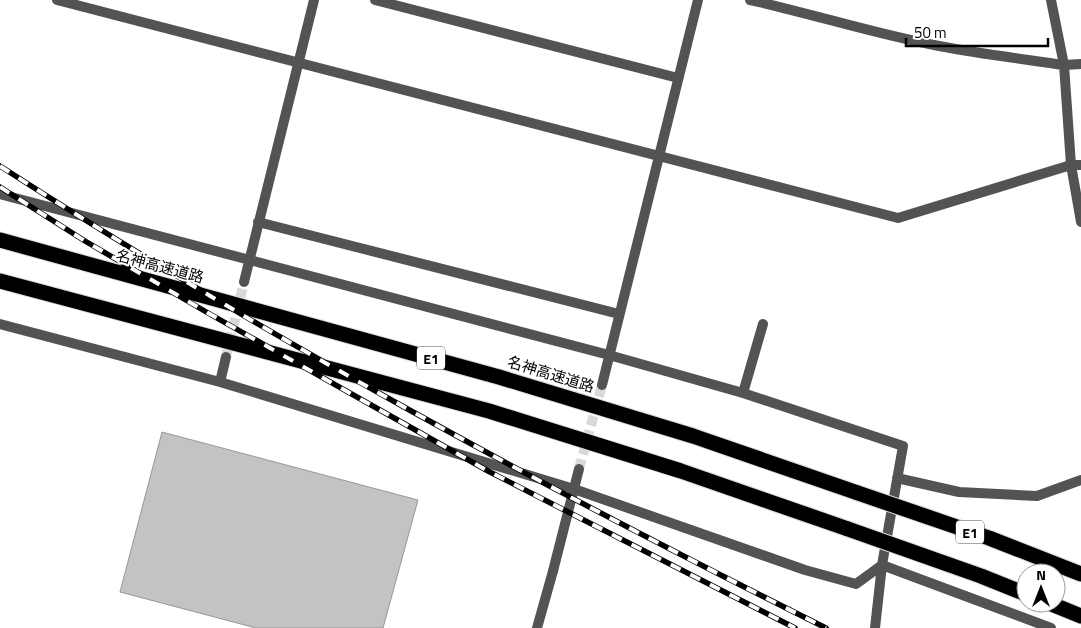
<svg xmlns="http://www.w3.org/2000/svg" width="1081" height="628" font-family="'Titillium Web','Noto Sans JP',sans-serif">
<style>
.building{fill:#c3c3c3;stroke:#979797}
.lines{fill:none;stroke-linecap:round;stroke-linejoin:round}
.minor-tunnel{stroke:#d9d9d9;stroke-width:10;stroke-dasharray:10 5;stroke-linecap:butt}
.motorway-casing{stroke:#dbdbdb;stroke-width:17}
.service{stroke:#535353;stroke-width:10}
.minor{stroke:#535353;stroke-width:10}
.tertiary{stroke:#535353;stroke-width:10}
.motorway{stroke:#000;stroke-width:15}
.rail-casing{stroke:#000;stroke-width:5.5}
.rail{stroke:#fff;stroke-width:4;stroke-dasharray:11;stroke-linecap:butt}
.motorway-bridge-casing{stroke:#dbdbdb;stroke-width:17;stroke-linecap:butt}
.motorway-bridge{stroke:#000;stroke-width:15}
.labels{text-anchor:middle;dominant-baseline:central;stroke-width:4;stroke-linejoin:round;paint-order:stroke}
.shield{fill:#fff;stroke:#4c4c4c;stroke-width:1}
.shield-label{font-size:14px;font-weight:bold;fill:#000}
.street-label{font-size:15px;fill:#000;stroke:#fff}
</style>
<rect width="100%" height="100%" fill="#fff"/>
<path class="building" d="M162,432L418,500L383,628H256L120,592Z"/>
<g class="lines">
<path class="minor-tunnel" d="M226,357L244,282
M579,469L602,385"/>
<g class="motorway-casing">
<path id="motorway" d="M0,240L499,377L693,436L858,493
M0,281L489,411L681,471L848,529
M1049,603L1081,616"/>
</g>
<path class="service" d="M57,0L898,218L1071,165H1081
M375,0L678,78"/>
<path class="minor" d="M750,0C813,14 875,34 939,46C981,54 1023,59 1064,65
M1051,0L1064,65L1071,165L1081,222
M0,194L609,355L743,393L903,446L882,565L875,628
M258,222L619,314
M244,282L314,0
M0,324L220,382L574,489L805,570L856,584L882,565L1051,628
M220,382L226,357
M602,385L698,0
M743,393L763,324
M897,478L959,492L1037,496L1081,480
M553,571L579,469"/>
<path class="tertiary" d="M1064,65L1081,64
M537,628L553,571"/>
<use href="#motorway" class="motorway"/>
<g class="rail-casing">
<path id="rail" d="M0,166C265,337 543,487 826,628
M0,187L85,241L208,313L488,471L795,628"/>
</g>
<use href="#rail" class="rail"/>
<g class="motorway-bridge-casing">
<path id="motorway-bridge" d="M858,493L989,538L1081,574
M848,529L981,576L1026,594"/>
</g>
<use href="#motorway-bridge" class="motorway-bridge"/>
</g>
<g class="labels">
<g class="shield">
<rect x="417" y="346.5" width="28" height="23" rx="4"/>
<rect x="956" y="520.5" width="28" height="23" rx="4"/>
</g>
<g class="shield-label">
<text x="431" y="358">E1</text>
<text x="970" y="532">E1</text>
</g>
<g class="street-label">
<text transform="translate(160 266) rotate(15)">名神高速道路</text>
<text transform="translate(551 374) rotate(17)">名神高速道路</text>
</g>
</g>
<g transform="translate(1041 588)"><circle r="24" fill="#ffffff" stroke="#999999"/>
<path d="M0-4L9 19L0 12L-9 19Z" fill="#000000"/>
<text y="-8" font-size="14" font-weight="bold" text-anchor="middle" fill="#000000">N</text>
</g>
<path d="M906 38v8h142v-8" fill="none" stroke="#000000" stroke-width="2.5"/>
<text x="914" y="38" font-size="15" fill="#000000" stroke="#ffffff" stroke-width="4" paint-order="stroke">50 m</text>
</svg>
